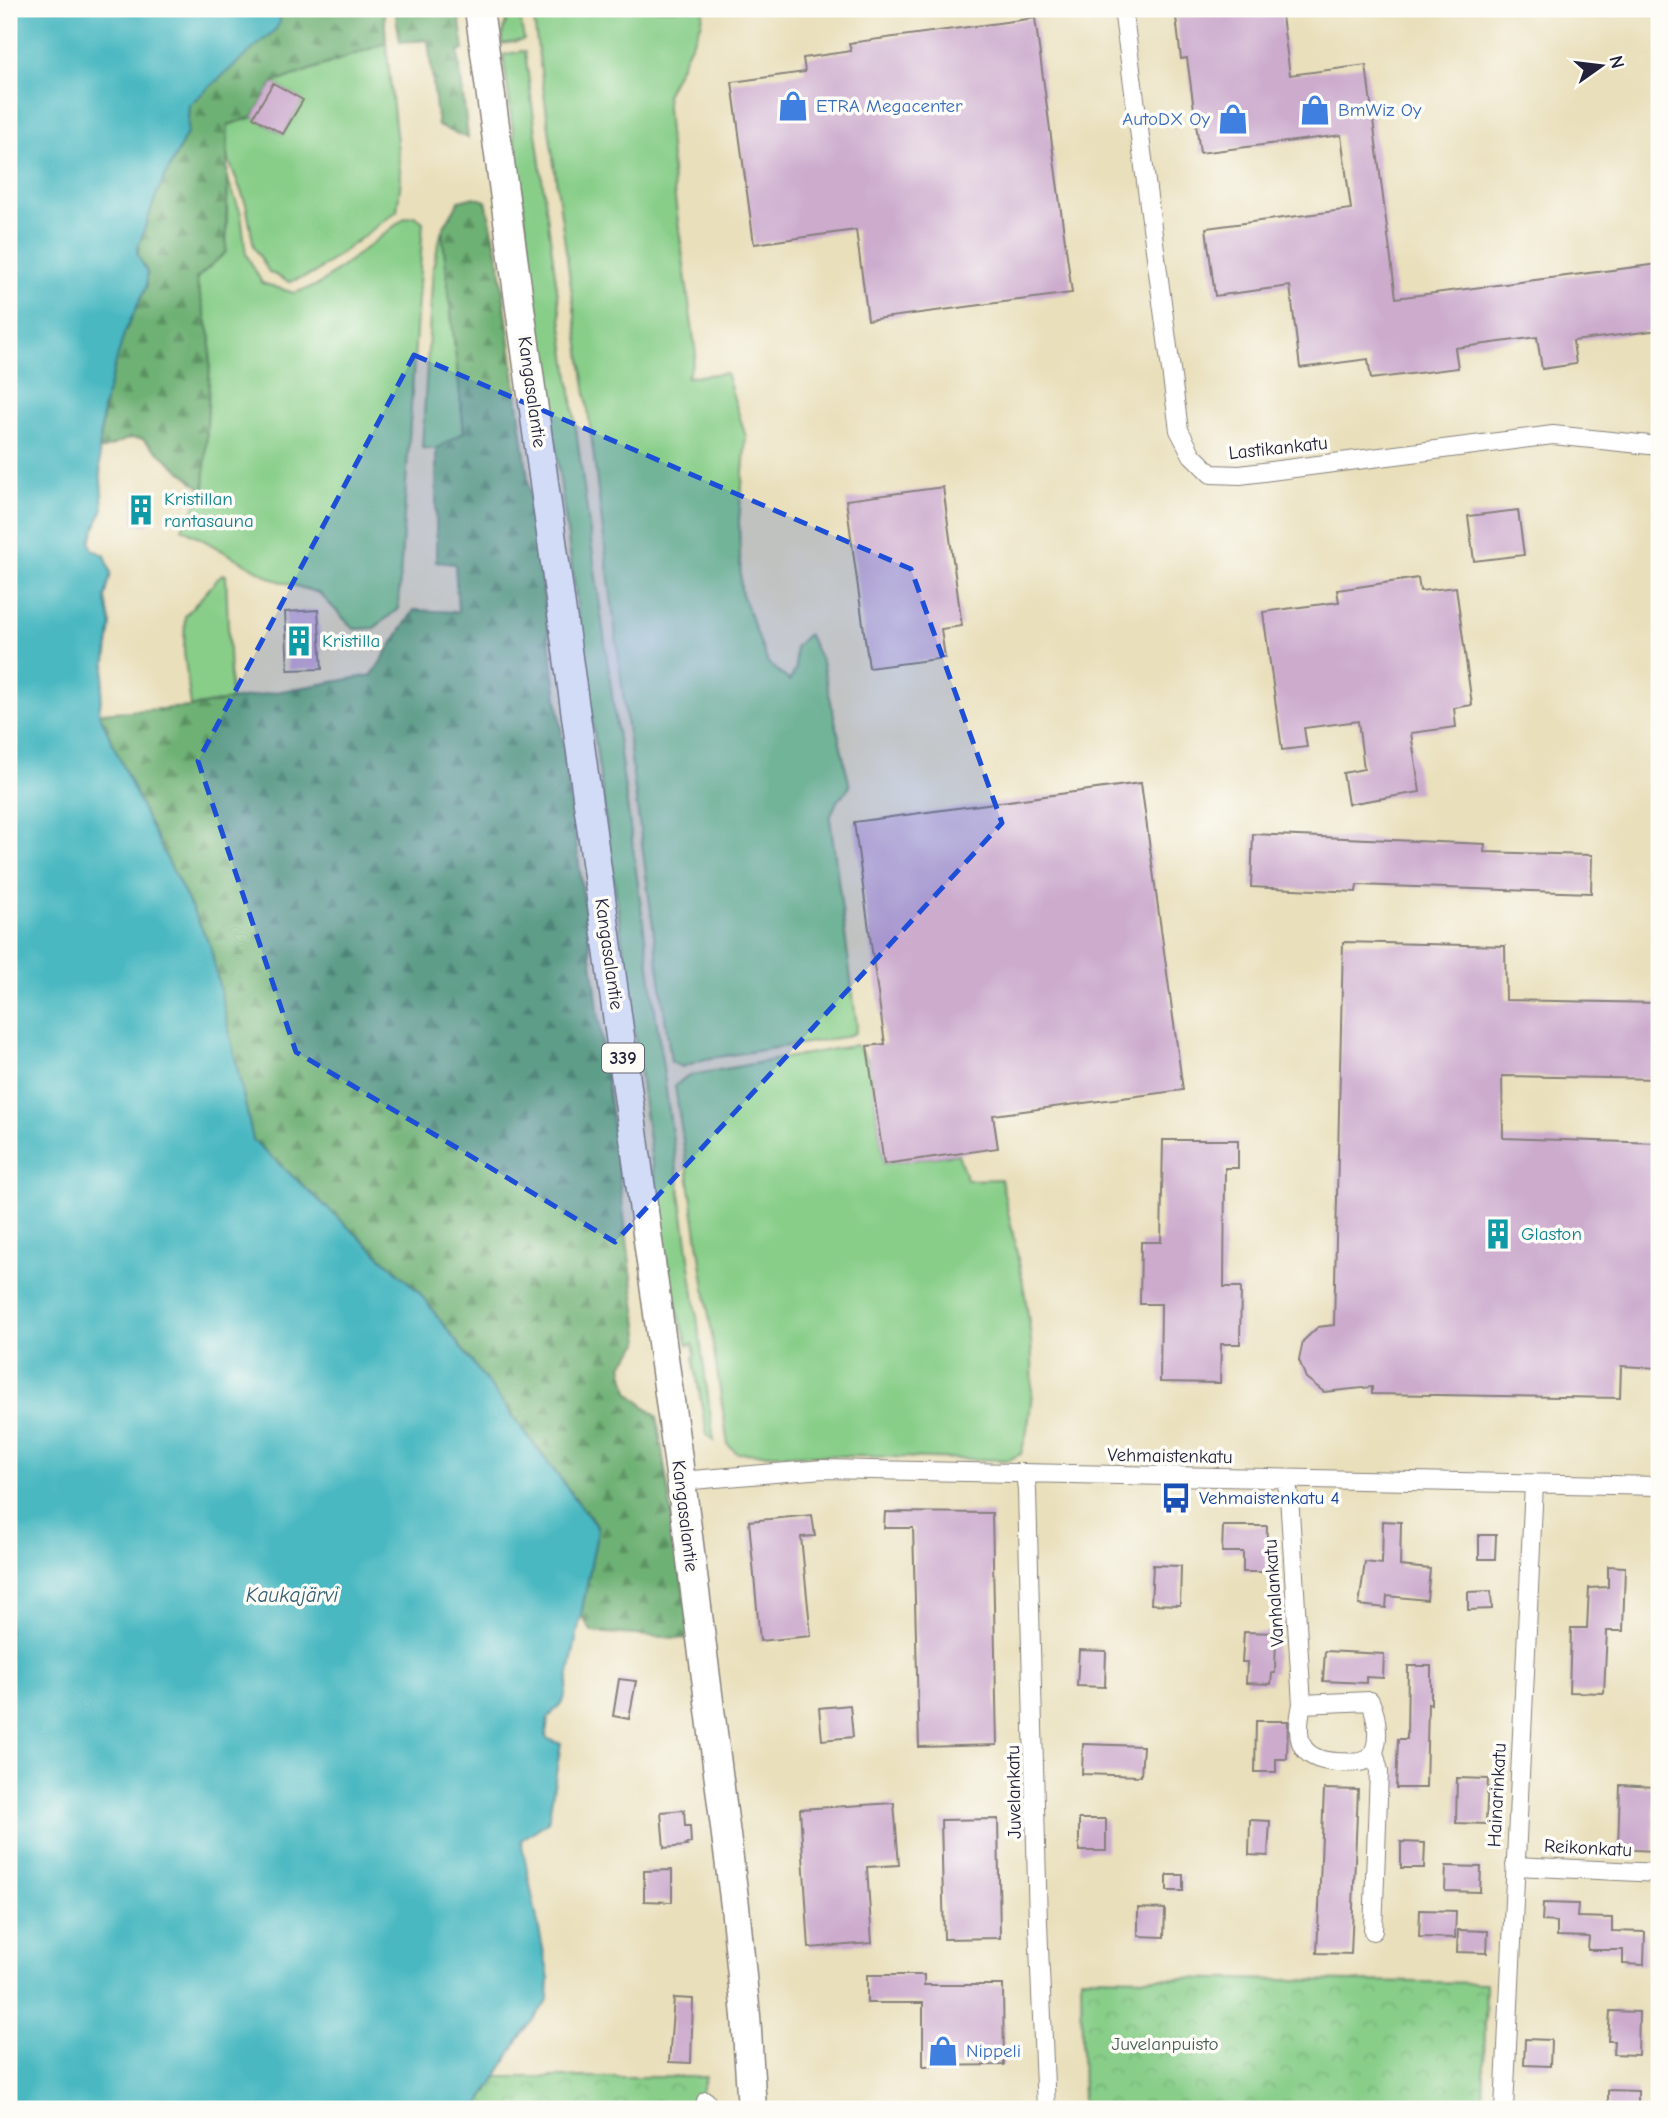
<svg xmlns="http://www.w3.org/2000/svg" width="1668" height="2118" font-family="'Comic Neue',sans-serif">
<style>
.green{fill:#88ce89;stroke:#557862;stroke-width:2}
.forest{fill:url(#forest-firs);stroke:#486a58;stroke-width:2}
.park{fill:url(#park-crowns);stroke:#557862;stroke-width:2}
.water{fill:#49b8c1;stroke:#366d7e;stroke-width:2}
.building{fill:#ccabcd}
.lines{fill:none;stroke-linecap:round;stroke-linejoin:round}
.minor-casing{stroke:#86807b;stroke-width:20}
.primary-casing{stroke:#86807b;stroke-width:31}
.minor{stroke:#fff;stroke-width:18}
.primary{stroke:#fff;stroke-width:28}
.marked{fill:#1d4ed8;fill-opacity:0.2;stroke:#1d4ed8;stroke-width:5;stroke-dasharray:14 9;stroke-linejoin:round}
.labels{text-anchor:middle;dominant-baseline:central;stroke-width:7;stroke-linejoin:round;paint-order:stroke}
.shield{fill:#fdfcf7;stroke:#646373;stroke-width:2}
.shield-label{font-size:18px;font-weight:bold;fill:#22223b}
.shop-label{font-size:19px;fill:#366cbe;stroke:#fdfcf7;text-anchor:start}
.street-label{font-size:19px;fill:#22223b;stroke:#fdfcf7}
.culture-label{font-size:19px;fill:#0d838f;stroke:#fdfcf7;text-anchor:start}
.transit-label{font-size:19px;fill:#164399;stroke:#fdfcf7;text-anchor:start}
.park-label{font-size:19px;fill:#465e56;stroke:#fdfcf7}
.water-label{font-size:21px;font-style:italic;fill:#325e71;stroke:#fdfcf7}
</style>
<defs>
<pattern id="forest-firs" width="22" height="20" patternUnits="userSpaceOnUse" patternTransform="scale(1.75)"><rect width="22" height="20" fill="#6eb175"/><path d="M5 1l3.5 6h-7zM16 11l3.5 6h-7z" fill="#5a9061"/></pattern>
<pattern id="park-crowns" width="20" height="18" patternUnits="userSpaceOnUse" patternTransform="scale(1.75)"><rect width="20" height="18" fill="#88ce89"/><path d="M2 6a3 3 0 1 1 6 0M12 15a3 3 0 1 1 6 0" fill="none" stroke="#75b177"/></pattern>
</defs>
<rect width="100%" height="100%" fill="#fdfcf7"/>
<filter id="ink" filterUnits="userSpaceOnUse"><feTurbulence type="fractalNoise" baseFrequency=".0143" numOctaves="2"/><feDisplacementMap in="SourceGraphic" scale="14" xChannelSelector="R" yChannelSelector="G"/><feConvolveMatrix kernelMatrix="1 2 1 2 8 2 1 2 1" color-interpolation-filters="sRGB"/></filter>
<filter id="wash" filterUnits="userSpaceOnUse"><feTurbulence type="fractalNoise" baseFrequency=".00686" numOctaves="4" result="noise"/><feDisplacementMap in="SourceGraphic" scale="28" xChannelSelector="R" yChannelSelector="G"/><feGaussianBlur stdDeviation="1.57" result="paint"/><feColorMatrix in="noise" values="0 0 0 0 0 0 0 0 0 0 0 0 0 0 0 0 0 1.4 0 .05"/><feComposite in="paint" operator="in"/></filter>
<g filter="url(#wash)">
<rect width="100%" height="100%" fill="#e9dfbb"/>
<path class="green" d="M516,9H519L524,40L502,44C501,31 506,17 516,9Z
M539,9H704L701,25L666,95L673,184L696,355L687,377L726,373L746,437L739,521L741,591L768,663L790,681L796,668L795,647L808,634L822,662L850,787L837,801L830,818L857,1026L855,1033L844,1037L705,1059L682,1067L671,1062L636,799L587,402L533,14Z
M386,43L401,179L397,211L313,274L289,282L269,272L254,247L246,204L228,158V125L253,117L283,134L302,100L273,83Z
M522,51L525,52C589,515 648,978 714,1441L707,1435L693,1357L695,1356L693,1344L688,1345L672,1295L650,1148L503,55Z
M228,180L241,214L246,254L262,283L294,293L318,285L405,218L415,216L423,222L398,609L374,628L354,629L319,593L273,579L182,528L204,490L211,339L195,279L226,252Z
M442,230L464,432L436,449L422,448L433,267Z
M222,574L226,575L231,700L191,707L184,652L185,616Z
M856,1045L870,1063L884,1164L958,1154L967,1180L1001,1179C1019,1268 1049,1364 1021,1454L1008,1460L737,1453L728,1445L675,1086L687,1076Z"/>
<path class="forest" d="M279,9H384L386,43L273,83L253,117L228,125L226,252L196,279L211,339L204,491L143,439L130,438L99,451L105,399L124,334L147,285V272L138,256L139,243L157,193L187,133L189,105L280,16Z
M395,9H458L464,50L458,52L468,138L438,126L428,40L400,42Z
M474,197L486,201L499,260L594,977L640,1342L622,1365L628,1392L657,1417L691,1639L592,1632L581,1615L598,1528L418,1291L253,1140L210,945L147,819L99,713L191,707L372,675L414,610L458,612L455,564L436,562V449L464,432L442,230L459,201Z"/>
<path class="park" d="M1081,1977L1486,1983L1483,2109H1083Z
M497,2077H706L694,2109H477Z"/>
<path class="water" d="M9,9H279L280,22L276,29L189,105L187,133L157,193L137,250L138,256L147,272V285L124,334L103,408L99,451L103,508L90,542L93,550L105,555L111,573L105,598L111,624L99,713L147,819L210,945L253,1140L418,1291L598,1529L564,1700L548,1718L546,1738L561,1744L548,1822L521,1840L549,1978L548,2000L519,2039L477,2109H9Z"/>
<g id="blocks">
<path class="building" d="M1237,9H1281L1290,75L1366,65L1396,298L1659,264V330L1573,341L1576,364L1542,369L1537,337L1455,348L1458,368L1371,379L1368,359L1300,368L1290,286L1215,296L1206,228L1351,209L1341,135L1200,153L1187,58L1181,59L1176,17Z
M1035,18L1072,293L868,320L856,230L754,244L732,82L805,72L803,58L851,51L849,43Z
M273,83L303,100L283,134L253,117Z
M943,487L962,626L941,629L945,658L869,668L846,500Z
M134,494L150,495L148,525L133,524Z
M1518,510L1524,555L1474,561L1468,516Z
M1418,578L1420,591L1456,587L1472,705L1454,708L1456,727L1411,733L1420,792L1348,804L1343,773L1364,769L1358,721L1304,728L1307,747L1282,750L1263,612L1339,602L1337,590Z
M318,610L322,669L288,670L285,612Z
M1141,783L1183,1090L993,1115L998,1148L884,1164L867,1046L885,1044L854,822Z
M1253,834L1485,844L1484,852L1592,855L1591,893L1357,885L1356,892L1251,887Z
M1343,942L1505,946L1506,1000L1659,1003V1079L1502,1076L1503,1138L1659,1143V1368L1621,1366L1620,1398L1372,1394V1387L1324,1392L1306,1378L1299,1360L1303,1341L1318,1327L1334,1325Z
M1163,1140H1238V1168H1225L1224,1287H1241L1240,1344H1221L1220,1383L1160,1382L1161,1304H1140L1141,1242H1161Z
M885,1512L992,1513L997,1745L919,1747L913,1528H884Z
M812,1515L815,1536L801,1537L811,1636L760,1641L749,1521Z
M1383,1521L1401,1522L1400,1566L1430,1569L1427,1600L1387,1596L1386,1608L1359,1605L1365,1562L1382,1564Z
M1223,1526H1267L1266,1572H1243V1552H1222Z
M1479,1535H1496L1495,1559H1479Z
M1153,1565L1181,1566L1180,1605L1151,1604Z
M1608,1566L1625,1567L1623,1631H1607L1604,1693L1569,1692L1571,1628H1587L1589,1588L1608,1587Z
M1491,1591L1492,1609L1468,1610V1592Z
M1244,1632L1276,1633L1275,1673H1272L1271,1684L1246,1683L1247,1662H1242Z
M1079,1650L1106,1651L1105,1687L1077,1686Z
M1325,1651L1384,1654L1383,1678L1366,1677V1683L1323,1681Z
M1408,1666H1431V1704L1428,1703L1426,1788H1396L1398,1739H1407Z
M619,1679L636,1681L629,1719L613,1716Z
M850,1705L853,1737L822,1740L819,1708Z
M1256,1721H1288L1287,1759H1276V1772H1255Z
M1083,1744L1143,1746L1141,1776L1082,1774Z
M1457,1778L1488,1779L1486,1824L1456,1823Z
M1620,1785L1655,1787L1653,1851L1618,1849Z
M1324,1789L1358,1790L1351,1954L1317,1953Z
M894,1803L899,1865L867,1867L872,1943L809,1948L800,1809Z
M684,1810L685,1826H690L691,1843L686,1844L687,1846L664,1848L661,1812Z
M998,1819L1000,1938L944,1939L941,1820Z
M1079,1819H1106V1851H1079Z
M1250,1820L1270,1821L1268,1856L1249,1855Z
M1401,1842L1425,1843L1424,1868H1401Z
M1446,1866L1481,1867L1480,1892L1445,1891Z
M672,1870V1902L644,1901V1871Z
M1167,1875H1183V1891H1167Z
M1543,1903L1578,1904L1577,1917L1612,1918V1931L1645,1932L1644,1965L1623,1964V1950H1588L1589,1937L1557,1936V1922L1542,1921Z
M1138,1908L1165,1909L1164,1937L1138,1936Z
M1420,1910L1456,1911L1455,1938L1419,1937Z
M1458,1930L1488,1931L1487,1953L1457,1952Z
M867,1975H924V1985H1003L1004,2065L923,2066V2003H867Z
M674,1998L693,1999L691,2063L669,2062Z
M1610,2011L1639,2012L1638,2055L1613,2054L1614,2041H1608Z
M1525,2039L1551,2040L1550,2066L1524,2065Z
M1608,2090L1638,2091V2109H1608Z"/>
</g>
</g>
<g filter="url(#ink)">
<use href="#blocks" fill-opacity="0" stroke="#86807b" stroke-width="2"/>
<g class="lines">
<g class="minor-casing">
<path id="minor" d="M1123,9L1179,430L1192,455L1211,474L1240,475L1553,435L1659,446
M1025,1473L1027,1490L1038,1924L1046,2109
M1286,1480L1289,1495L1302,1704C1295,1737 1297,1760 1337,1762C1345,1762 1356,1764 1364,1761C1384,1752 1377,1716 1370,1701L1302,1704
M681,1481L823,1469L1659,1486
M1515,1866L1659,1873
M1373,1931L1379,1771L1374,1752
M706,2101L707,2109
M1504,2109L1534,1484"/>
</g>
<g class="primary-casing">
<path id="primary" d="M479,9L681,1481L735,1906L746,2016L752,2109"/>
</g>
<use href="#minor" class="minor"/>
<use href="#primary" class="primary"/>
</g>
</g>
<path class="marked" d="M414,355L911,569L1002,823L615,1242L296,1052L198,761Z"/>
<defs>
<g id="shop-bare" transform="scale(2.415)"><path d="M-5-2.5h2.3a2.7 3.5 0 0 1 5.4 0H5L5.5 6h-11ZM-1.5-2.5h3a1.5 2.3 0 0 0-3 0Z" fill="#3f7fe0" stroke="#fdfcf7" stroke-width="2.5" paint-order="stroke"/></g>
<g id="building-bare" transform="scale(2.415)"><path d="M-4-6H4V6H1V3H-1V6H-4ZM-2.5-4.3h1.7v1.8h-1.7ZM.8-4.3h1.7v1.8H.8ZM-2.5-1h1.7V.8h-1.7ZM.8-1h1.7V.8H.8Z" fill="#0f9aa8" stroke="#fdfcf7" stroke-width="2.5" paint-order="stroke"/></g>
<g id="bus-bare" transform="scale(2.415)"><path d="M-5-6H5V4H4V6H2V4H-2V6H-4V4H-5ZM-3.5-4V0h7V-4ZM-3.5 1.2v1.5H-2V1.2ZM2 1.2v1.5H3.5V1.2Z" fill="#1a4fb4" stroke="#fdfcf7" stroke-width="2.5" paint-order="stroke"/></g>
</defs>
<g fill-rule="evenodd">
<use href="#shop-bare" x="793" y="106"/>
<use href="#shop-bare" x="1315" y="110"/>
<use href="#shop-bare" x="1233" y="119"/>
<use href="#building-bare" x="141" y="510"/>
<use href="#building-bare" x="299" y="641"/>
<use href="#building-bare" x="1498" y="1234"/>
<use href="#bus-bare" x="1176" y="1498"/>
<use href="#shop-bare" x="943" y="2051"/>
</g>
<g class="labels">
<rect class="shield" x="602" y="1043.5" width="42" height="29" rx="5"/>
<g class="shield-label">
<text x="623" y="1058">339</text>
</g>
<g class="shop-label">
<text x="816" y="106">ETRA Megacenter</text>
<text x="1338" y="110">BmWiz Oy</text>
<text x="1210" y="119" text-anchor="end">AutoDX Oy</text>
<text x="966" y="2051">Nippeli</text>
</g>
<g class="street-label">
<text transform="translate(532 392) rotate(82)">Kangasalantie</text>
<text transform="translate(1278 448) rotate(-6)">Lastikankatu</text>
<text transform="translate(609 954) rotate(82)">Kangasalantie</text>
<text transform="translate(1170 1456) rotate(1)">Vehmaistenkatu</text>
<text transform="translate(685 1516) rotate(83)">Kangasalantie</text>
<text transform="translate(1274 1593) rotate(-94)">Vanhalankatu</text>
<text transform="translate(1014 1792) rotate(-91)">Juvelankatu</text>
<text transform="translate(1497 1795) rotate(-87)">Hainarinkatu</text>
<text transform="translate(1588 1848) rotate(3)">Reikonkatu</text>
</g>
<g class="culture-label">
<text x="164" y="499">Kristillan<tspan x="164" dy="22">rantasauna</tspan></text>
<text x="322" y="641">Kristilla</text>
<text x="1521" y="1234">Glaston</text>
</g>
<g class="transit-label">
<text x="1199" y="1498">Vehmaistenkatu 4</text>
</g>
<g class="park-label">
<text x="1165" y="2044">Juvelanpuisto</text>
</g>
<g class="water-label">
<text x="292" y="1595">Kaukajärvi</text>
</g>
</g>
<rect width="1668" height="2118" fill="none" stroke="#fdfcf7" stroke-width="35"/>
<g transform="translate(1601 66) rotate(76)" stroke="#fdfcf7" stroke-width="5" paint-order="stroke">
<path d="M0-5L12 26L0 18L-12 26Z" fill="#22223b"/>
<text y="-10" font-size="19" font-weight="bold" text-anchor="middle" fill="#22223b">N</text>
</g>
</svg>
